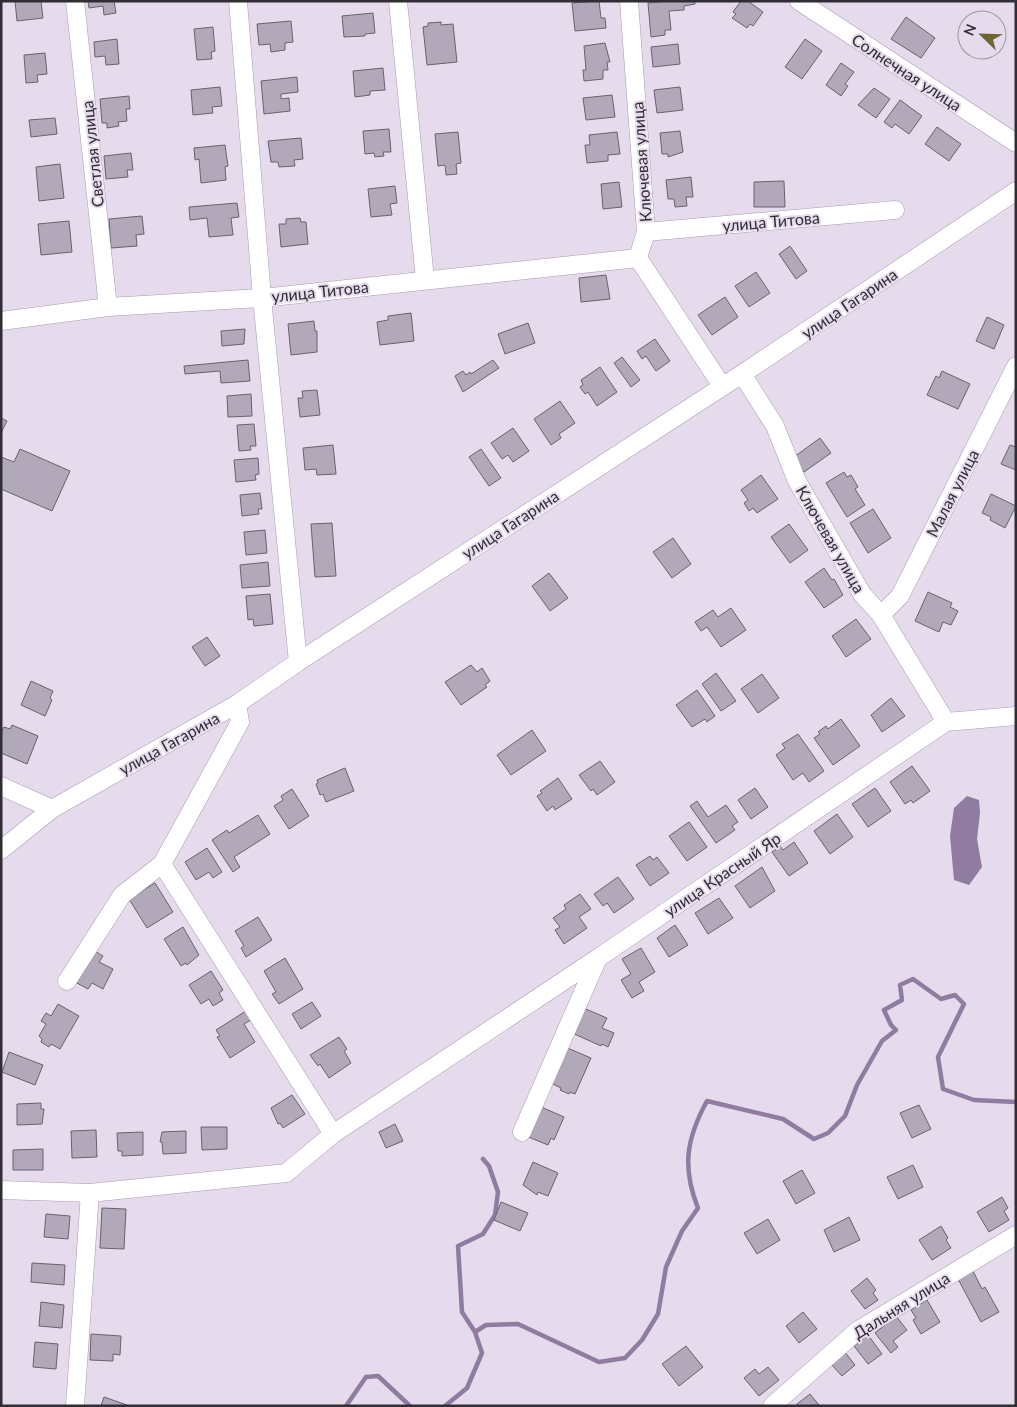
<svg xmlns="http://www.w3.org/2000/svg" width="1017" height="1407" font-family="Lato,sans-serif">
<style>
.water{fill:#907ba1}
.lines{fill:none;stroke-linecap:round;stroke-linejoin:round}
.stream{stroke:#907ba1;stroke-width:4.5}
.building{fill:#b1a8b9;stroke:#696070}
.street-casing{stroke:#a69cae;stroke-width:19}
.street{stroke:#fff;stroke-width:18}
.labels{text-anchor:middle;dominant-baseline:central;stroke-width:4;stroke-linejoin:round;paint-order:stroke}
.street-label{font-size:16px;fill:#312d34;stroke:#e5dbed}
</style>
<rect width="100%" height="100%" fill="#e5dbed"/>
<path class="water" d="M967,796L979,800L980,813L977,839L982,867L969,885L954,880L950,836L954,808Z"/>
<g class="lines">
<path class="stream" d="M475,1332L462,1312L458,1246L483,1234L495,1215L498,1192L489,1166L483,1159
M346,1406L366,1377L378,1376L410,1406
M445,1406L467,1388L482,1353L475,1332L486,1325L518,1324L599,1362L625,1358L642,1340L658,1314L666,1267L682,1231L698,1208C682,1168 686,1139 707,1101L783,1119L814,1139L828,1133L845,1116L857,1085L882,1041L896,1030L891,1025L884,1010L902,1000L900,985L913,979L941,999L955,995L964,1004L938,1057L943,1089L974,1100L1016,1102"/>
</g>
<path class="building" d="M15,1H41L43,18L17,21Z
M88,1H114L116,13L104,15L103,6L89,8Z
M599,1L601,18H605L606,28L575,31L572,3Z
M666,1H695V4L684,6V10L669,11L671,30H665V35L651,37L648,3Z
M741,1H748L763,12L753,26L750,24L747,28L732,18L736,14L733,12Z
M373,13L375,33L365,34V36L344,37L342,16Z
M906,17L935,38L921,58L891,39Z
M291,21L293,42L285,43V50L271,52L270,44L259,45L257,24Z
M441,22V25L453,24L457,62L427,65L423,27L428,26V23Z
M213,27L215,51L211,52L212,59L197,60L194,29Z
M117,39L119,64L106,65L105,56L95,57L94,42Z
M805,39L822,51L802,79L785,67Z
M605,43L610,62H607L608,70H603V79L584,81L583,70H586L584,46Z
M678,44L680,64L653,67L651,47Z
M45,53L47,74L37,75L38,82L26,83L24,55Z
M841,63L854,72L845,84L848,86L841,96L826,85Z
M383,68L385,90L370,91V95L355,97L353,71Z
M297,77L298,92L281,94V99L289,98L290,111L264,114L261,81Z
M220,87L222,106L212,107L213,113L193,115L191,90Z
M680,87L683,110L657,113L654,90Z
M874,88L890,99L876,118L858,105Z
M612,95L615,117L586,120L583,98Z
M129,96L130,109H126L127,121L118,122L119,126L107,128V123H102L100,99Z
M900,100L922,116L909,134L895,124L892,128L884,122Z
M55,118L57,134L31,137L29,120Z
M937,127L961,144L949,161L925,144Z
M389,129L391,152H383L384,156L375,157L374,153L365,154L363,131Z
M680,131L683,152L668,157V154H662L660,133Z
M458,132L461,163L456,164L457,174L446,175L445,165L438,166L435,134Z
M617,132L620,154L608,155V161L587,163L585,145H590L589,135Z
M301,138L303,159L294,160L295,166L279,167L278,162H271L268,141Z
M225,145L228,166L225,167L226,180L201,183L199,159L195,160L194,148Z
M131,153L133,170H127L128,177L106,179L104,156Z
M60,164L64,198L39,201L36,167Z
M691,177L693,197H686L687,206L675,207L674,199H668L666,180Z
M784,181L785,207H754V182Z
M619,182L622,207L603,209L601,184Z
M395,186L397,203L390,204L392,215L371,217L368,189Z
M237,203L239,217L231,218L233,235L209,237L207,218L190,220L189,207Z
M142,216L144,234L136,235L137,246L111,248L109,219Z
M300,218L301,222H306L308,244L281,247L279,224H286V219Z
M69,221L72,252L41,255L38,224Z
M790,246L807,271L796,279L779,254Z
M756,272L770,293L749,307L735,286Z
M606,275L610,299L581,302L579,278Z
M725,297L738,317L712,335L698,315Z
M411,313L414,341L380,345L377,322L388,320V316Z
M987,317L1004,325L994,349L976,341Z
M314,321L315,331H317V352L291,355L288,324Z
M528,323L535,343L505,354L498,334Z
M245,329L244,344L222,346L221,331Z
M655,339L670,361L656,371L646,356L642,359L637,351Z
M622,357L640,380L631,387L614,363Z
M248,360L250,381L221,383L220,371L185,374L184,366Z
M493,360L499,368L463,392L455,376L463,371L466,375L470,372L471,374Z
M600,367L617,392L597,406L588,392L585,394L580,387L583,385L581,380Z
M942,371L970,384L958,409L927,395L936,376L939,378Z
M317,390L320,415L300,417L298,398H303L302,391Z
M251,394L252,416L228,417L227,396Z
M560,401L575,423L559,434L561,438L551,445L534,419Z
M1,418L7,421L1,433Z
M254,424L256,446H250L251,450L239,451L237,425Z
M513,428L529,451L513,462L508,455L502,459L491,443Z
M820,438L831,453L804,472L794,457Z
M333,445L336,474L317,475L316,469L305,470L303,448Z
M1010,445L1016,447V470L1001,464Z
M20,449L70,471L52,511L1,489V457L14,462Z
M481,449L501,478L489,486L469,457Z
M258,458L259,474L255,475L256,480L236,482L234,460Z
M844,472L847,477L851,475L858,487L855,489L865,505L847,517L826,483Z
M761,475L778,499L757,513L753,508L749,511L744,503L748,500L741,490Z
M260,493L262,509H258L259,514L242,516L240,495Z
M991,494L1016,506L1005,528L990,520L991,517L982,513Z
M873,509L891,538L868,553L850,523Z
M332,523L336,576L315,577L311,524Z
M789,524L808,550L790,563L771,537Z
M265,530L267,553L246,555L244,532Z
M673,538L691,564L672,578L653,552Z
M268,562L270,586L242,588L240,565Z
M824,568L832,580L834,579L843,595L824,608L805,582Z
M549,573L568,598L550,611L532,586Z
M928,592L952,603L950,607L958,611L951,625L943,622L939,632L915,621Z
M270,594L273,624L254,626L253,619L248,620L246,596Z
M731,608L746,630L721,647L707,627L701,631L695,622L713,610L718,617Z
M856,619L871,639L846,657L832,636Z
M207,637L220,656L205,666L192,647Z
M471,665L477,672L482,668L490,681L485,685L487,687L461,705L445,682Z
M716,673L736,701L721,711L702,684Z
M762,674L779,698L758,713L741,689Z
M31,681L53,691L50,698L52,700L45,716L21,705Z
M697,690L715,716L707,722L705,719L692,727L676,705Z
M891,698L905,716L882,732L871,715Z
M841,719L860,746L833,765L814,738L820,734L818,732L826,726L828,729Z
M12,725L38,736L27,764L1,753V733L4,727L10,729Z
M532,730L546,751L511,775L497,755Z
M798,734L824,771L809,782L803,773L793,780L776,755L785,748L782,744Z
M600,761L615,782L597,795L593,789L591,791L579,775Z
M912,766L930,791L913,803L911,800L905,804L890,782Z
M345,768L354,791L326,802L323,794L320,795L316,784L318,783L317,780Z
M558,778L572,799L555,810L553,806L547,811L537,796L542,793L540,791Z
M755,788L768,807L751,819L738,800Z
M875,788L891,811L868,827L852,804Z
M292,789L309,816L289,829L274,806L283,800L281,796Z
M697,801L708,817L726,805L738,822L732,826L735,830L716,843L690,806Z
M837,814L853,837L830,854L814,831Z
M258,815L270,834L234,857L240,867L233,872L212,840L227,830L229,833Z
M689,822L707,847L687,861L669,836Z
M794,842L808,863L789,876L772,852L780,846L783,850Z
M207,848L222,872L213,878L209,872L196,880L185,862Z
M650,856L653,860L657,857L669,873L650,886L636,865Z
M762,867L775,891L750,908L735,886Z
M618,877L634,899L614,913L607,903L603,906L594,894Z
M155,883L173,912L147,928L129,899Z
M580,894L591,909L579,917L587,928L564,944L555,930L560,927L553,918L566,909L564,905Z
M719,898L733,918L708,934L695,913Z
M258,917L272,940L246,957L241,948L244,946L235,931Z
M675,925L688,945L669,957L657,938Z
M183,927L199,955L187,965L186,963L181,966L164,939Z
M641,948L655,972L639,982L644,991L632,998L621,980L631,974L622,959Z
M93,950L103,956L99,962L113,969L103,989L92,983L88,989L75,982Z
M285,958L303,989L279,1004L272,994L276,992L264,971Z
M211,971L223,990L219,993L223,1000L213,1006L209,999L201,1004L189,985Z
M312,1002L321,1016L301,1029L292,1014Z
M58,1004L79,1016L60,1049L51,1044L49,1047L41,1042L42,1039L39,1036L46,1024L41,1021L46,1013L51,1016Z
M581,1007L607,1018L602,1028L614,1033L608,1047L602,1044L601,1046L570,1032Z
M246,1011L251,1020L244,1024L255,1042L230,1058L217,1037L220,1036L216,1030Z
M339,1037L347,1049L344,1051L351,1063L329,1078L320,1064L318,1066L310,1055Z
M565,1047L591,1058L575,1094L570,1092L569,1094L560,1090L561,1088L549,1082Z
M9,1052L43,1065L35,1085L2,1072Z
M292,1095L305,1114L283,1128L280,1123L278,1124L271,1108Z
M41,1103V1109H44L42,1124L17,1125V1104Z
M919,1105L931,1129L912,1138L900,1113Z
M539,1106L564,1117L554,1140L551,1138L548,1145L526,1136Z
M395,1124L403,1141L386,1148L379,1132Z
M201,1127H227V1149L202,1150Z
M96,1130L97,1157L72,1158L71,1131Z
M186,1131V1153L163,1154L162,1142H160L162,1132Z
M143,1132V1155L122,1156V1151H118L117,1133Z
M43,1149V1170H13V1150Z
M533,1162L558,1173L548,1196L538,1192L537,1195L523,1185Z
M913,1165L923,1187L898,1199L887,1177Z
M802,1170L815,1193L796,1204L783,1181Z
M1002,1197L1008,1208L1004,1211L1009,1220L989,1232L977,1212Z
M501,1202L528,1213L520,1231L494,1220Z
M102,1208L126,1209L124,1249L100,1248Z
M46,1214L70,1216L68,1239L44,1237Z
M849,1217L860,1240L834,1252L824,1230Z
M768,1219L780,1240L757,1254L744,1233Z
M941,1226L948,1238L946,1240L951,1248L932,1260L919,1240Z
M32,1263L65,1265L64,1285L31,1282Z
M973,1271L982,1289L985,1287L999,1312L981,1322L958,1279Z
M867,1278L876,1290L873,1293L878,1300L865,1309L851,1291Z
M927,1300L940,1322L921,1334L913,1320L916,1318L911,1310Z
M41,1302L64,1305L62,1328L39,1326Z
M803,1312L817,1329L799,1343L786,1326Z
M896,1316L907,1330L893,1341L898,1347L891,1353L875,1333Z
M91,1334L121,1336L120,1355L113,1354V1361L90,1360Z
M868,1335L882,1354L868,1364L854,1346Z
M35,1342L58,1344L56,1369L33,1367Z
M686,1346L703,1367L679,1386L662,1364Z
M844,1351L855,1365L842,1376L830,1363Z
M768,1367L779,1380L759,1396L744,1378L755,1369L759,1374Z
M810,1394L819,1405L798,1406L797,1404Z
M104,1397L127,1405L126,1406H101Z"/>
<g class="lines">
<g class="street-casing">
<path id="street" d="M75,1L108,307
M238,1L262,298L298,662
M398,1L425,280
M629,1L646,232L638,258L722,386
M799,1L1016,143
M646,232L895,210
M1,321L108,307L262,298L638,258
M742,374L775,426L797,481L862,594L881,615L946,722
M881,615L900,596L1016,366
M237,704L240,722L162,864L333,1134
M1,786L52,809
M1,850L52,809L237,704L298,662L742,374L1016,191
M67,981L122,895L162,864
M522,1132L598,958L946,722L1016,716
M1,1190L90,1193L286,1173L333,1134L598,958
M75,1406L90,1193
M772,1406L857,1331L1016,1235"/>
</g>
<use href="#street" class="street"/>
</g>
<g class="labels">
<g class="street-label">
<text transform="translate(907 72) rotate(33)">Солнечная улица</text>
<text transform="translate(92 154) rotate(-96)">Светлая улица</text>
<text transform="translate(641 162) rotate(-94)">Ключевая улица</text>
<text transform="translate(771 221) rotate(-5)">улица Титова</text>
<text transform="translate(320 291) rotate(-6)">улица Титова</text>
<text transform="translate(849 303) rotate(-34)">улица Гагарина</text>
<text transform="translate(952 493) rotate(-63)">Малая улица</text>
<text transform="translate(510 524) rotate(-33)">улица Гагарина</text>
<text transform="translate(831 539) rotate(60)">Ключевая улица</text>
<text transform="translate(169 743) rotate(-29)">улица Гагарина</text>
<text transform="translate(722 874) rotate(-34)">улица Красный Яр</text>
<text transform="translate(901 1305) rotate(-32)">Дальняя улица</text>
</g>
</g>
<rect width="1017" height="1407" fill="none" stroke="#312d34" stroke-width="5"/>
<g transform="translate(982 35) rotate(293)"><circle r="24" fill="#e5dbed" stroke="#9d95a3"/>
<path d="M0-4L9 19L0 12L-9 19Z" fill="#6e6531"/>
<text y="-8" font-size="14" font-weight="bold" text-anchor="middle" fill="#312d34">N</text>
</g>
</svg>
